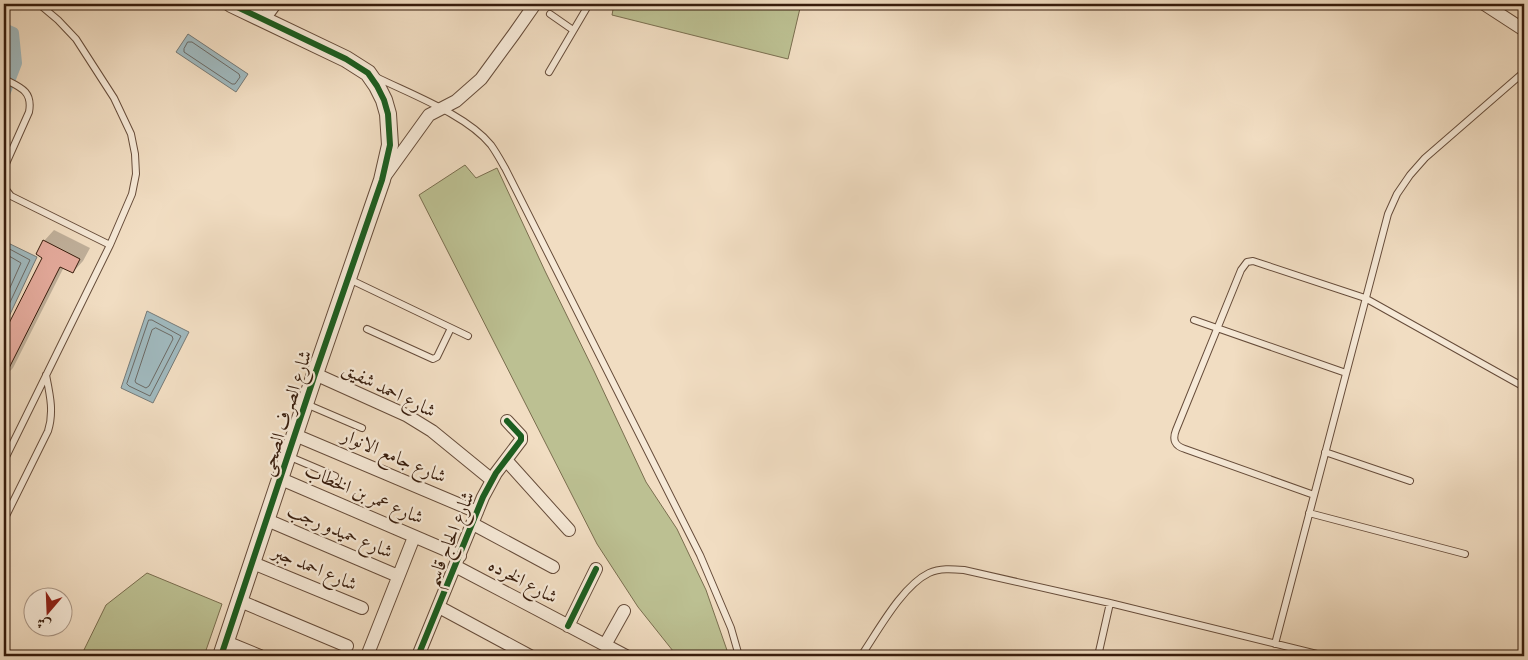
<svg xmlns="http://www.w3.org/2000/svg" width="1528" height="660" font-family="Alegreya,Amiri,serif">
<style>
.green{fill:#bcc092;stroke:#7a6e4f}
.water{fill:#a0b9be;stroke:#767a77}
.shadow{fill:#0003}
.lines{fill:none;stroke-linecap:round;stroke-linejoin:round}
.shore{stroke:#6c6a65;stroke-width:1}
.canal{stroke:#a0b9be;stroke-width:12}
.building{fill:#e5ab9d;stroke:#371c0c}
.service-casing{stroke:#664c3a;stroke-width:8}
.minor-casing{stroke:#664c3a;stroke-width:14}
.tertiary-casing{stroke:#664c3a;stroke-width:18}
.service{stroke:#f6e9d7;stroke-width:6}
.minor{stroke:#f6e9d7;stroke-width:12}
.tertiary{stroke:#f6e9d7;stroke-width:16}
.cycleway-casing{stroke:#f6e9d7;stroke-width:9}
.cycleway{stroke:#1b5e20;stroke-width:6}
.labels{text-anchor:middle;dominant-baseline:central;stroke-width:4.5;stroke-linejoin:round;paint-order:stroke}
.street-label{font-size:19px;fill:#371c0c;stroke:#f6e9d7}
</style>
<rect width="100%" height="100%" fill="#f1ddc2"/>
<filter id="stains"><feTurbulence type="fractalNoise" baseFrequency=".004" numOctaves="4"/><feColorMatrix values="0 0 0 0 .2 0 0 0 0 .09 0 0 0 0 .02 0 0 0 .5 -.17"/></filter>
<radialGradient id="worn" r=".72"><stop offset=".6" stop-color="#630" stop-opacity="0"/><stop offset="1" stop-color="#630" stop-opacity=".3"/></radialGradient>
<path class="green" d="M614,4H801L788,59L612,15Z
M465,165L476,178L497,168L545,271L594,371L646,482L677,529L706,590L729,656H677L638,607L597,544L419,195Z
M147,573L222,604L204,656H81L106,605Z"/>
<path class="water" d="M188,34L248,74L236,92L176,52Z
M4,241L37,257L4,327Z
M147,311L189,332L153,403L121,388Z"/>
<path class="shadow" d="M54,230L90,248L83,261L73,272L64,267L13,368L4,377V336L44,257V241Z"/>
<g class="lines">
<path class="shore" d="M188,42H192L239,74L240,77L235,84H232L184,52V49Z
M4,246L30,260L4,315
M4,253L21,263L4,301
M149,320H152L181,336L150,396L129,386L127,384Z
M156,328L172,336L173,339L149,386L146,388L136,383L135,381L152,330Z"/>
<path class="canal" d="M4,29L13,33L16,63L4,94"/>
</g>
<path class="building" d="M43,240L80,259L73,273L60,267L4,378V333L42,258L36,254Z"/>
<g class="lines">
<g class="service-casing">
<path id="service" d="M550,14L573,30
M549,72L589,4
M376,77C410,94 467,115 491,145C496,152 501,161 505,168L700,555L731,628L739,656
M4,79C20,87 33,91 29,112L4,168
M4,187L11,196L110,245
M349,279L468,336
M1194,320L1346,373
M367,329L433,359L437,357L451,328
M306,404L362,428
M1325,452L1410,481
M288,456L335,476
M4,461L110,245L132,194L136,174L135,154L131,134L114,98L76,39L58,20L39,4
M1314,495L1185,449C1175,446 1172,440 1176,430L1241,270L1247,262L1253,261L1365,298L1524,387
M1309,513L1465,554
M4,520L48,431C54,412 50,395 46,375
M1275,644L1388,214L1397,194L1410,175L1425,158L1524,72
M861,656C878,631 902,586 929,573C940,568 952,569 964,570L1110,603L1325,656
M1098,656L1110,603"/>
</g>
<g class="minor-casing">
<path id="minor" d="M1484,4L1524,30
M264,19L275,4
M385,176L429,115L456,101L481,79L514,34L535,4
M315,374L406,415L432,431L492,480
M295,435L477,512
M506,460L569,530
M281,479L460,556
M267,520L398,576
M473,524L553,567
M253,563L362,608
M455,566L626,656
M240,601L347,646
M439,607L530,656
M568,626L596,569
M226,642L260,656
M605,645L624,611
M367,656L414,537
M418,656L483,497L496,473L521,440V436L507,421"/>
</g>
<g class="tertiary-casing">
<path id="tertiary" d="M221,656L315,374L382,180L390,145L388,114L384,100L377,86L368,73L346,59L231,4"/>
</g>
<use href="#service" class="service"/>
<use href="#minor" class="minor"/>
<use href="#tertiary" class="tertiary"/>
<g class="cycleway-casing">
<path id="cycleway" d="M568,626L596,569
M221,656L315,374L382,180L390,145L388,114L384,100L377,86L368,73L346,59L231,4
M418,656L483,497L496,473L521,440V436L507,421"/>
</g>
<use href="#cycleway" class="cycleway"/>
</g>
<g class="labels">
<g class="street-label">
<text transform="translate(389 390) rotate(26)">شارع احمد شفيق</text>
<text transform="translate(286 413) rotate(-72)">شارع الصرف الصحى</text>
<text transform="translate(394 456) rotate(23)">شارع جامع الانوار</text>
<text transform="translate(364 494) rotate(23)">شارع عمر بن الخطاب</text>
<text transform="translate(340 531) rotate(23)">شارع حميدو رجب</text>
<text transform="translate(450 539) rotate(-68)">شارع الحاج قاسم</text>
<text transform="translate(315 568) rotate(23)">شارع احمد جبر</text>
<text transform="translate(523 581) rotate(28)">شارع الخرده</text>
</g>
</g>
<rect width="1528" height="660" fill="none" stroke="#f1ddc2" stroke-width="20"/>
<rect x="5" y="5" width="1518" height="650" fill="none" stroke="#371c0c" stroke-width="2.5"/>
<rect x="10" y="10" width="1508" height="640" fill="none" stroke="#371c0c"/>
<g transform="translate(48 612) rotate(199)"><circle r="24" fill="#f6e9d7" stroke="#aa9786"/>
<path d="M0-4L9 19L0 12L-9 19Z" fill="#8f2418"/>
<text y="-8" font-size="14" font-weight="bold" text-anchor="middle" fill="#371c0c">ش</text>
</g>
<rect width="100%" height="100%" filter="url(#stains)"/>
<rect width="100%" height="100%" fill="url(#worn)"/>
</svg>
